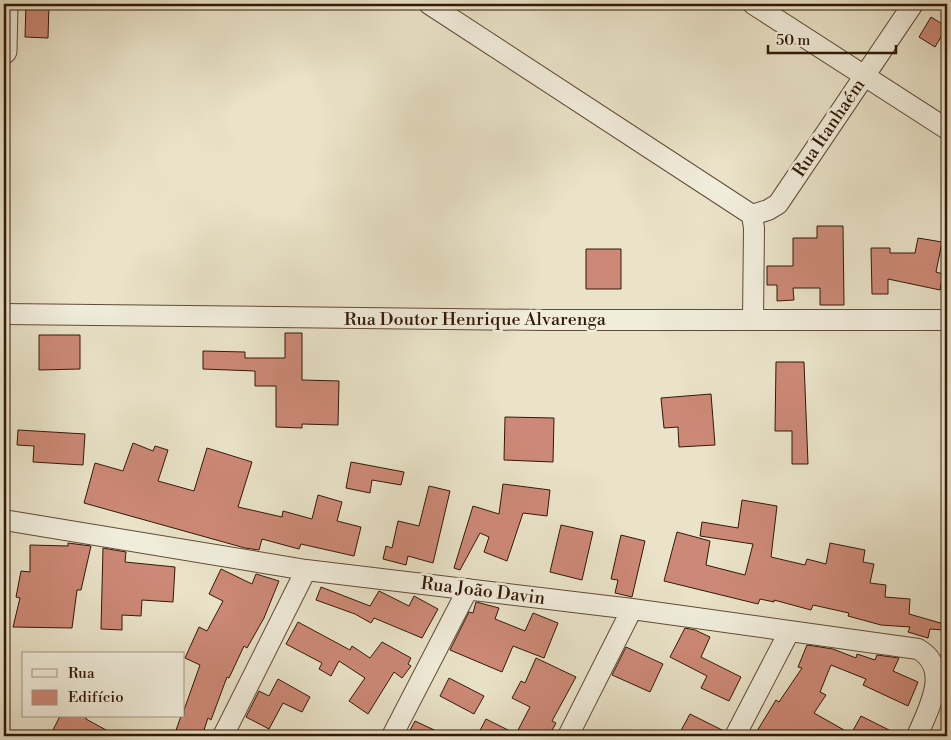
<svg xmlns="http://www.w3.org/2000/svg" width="951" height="740" font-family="'Libre Bodoni',serif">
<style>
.building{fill:#cd8977;stroke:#331806}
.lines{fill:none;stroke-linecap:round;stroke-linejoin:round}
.minor-casing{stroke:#614b37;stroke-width:22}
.tertiary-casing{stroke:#614b37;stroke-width:27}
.minor{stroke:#f1eddc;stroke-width:20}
.tertiary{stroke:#f1eddc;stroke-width:25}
.labels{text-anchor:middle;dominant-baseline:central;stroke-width:5;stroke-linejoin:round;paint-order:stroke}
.street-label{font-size:18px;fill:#331806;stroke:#f1eddc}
</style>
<rect width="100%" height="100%" fill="#eae3c9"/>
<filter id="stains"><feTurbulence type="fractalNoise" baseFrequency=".004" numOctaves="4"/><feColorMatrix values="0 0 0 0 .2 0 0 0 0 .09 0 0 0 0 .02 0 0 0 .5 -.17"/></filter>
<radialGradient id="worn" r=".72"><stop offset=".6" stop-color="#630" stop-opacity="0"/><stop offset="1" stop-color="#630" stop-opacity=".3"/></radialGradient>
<path class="building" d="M26,4H49L48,38L25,37Z
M931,17L947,27L935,47L919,37Z
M817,226H843L844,305H820V288H793L794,300L777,301V285H767V266H793V238H817Z
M918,238L942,242L936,272L943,274L940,290L888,279V294H872L871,248H890V253H915Z
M586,249H621V289H586Z
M285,333H302V380L339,381L338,425L302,424V428L276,427V386H255V371L203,369V351L245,352V358H285Z
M39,335H80V369L39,370Z
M776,362H804L808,464H792V431H775Z
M711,394L715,445L679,447L678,427L664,428L661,398Z
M505,417L554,418L553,462L504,460Z
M18,430L85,434L83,465L33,462L34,446L17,445Z
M133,443L153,451L155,446L168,450L158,481L194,491L207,448L252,462L238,507L282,517L283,511L312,519L318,495L342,502L337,521L361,527L354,556L301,544L299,549L262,539L259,550L245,548L84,503L95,463L123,471Z
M351,462L404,472L401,485L372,480L370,493L346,488Z
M503,484L550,490L547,516L523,513L507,561L484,552L489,537L480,533L460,570L454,568L473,506L499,514Z
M429,486L450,491L433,563L408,556L406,565L383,559L386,546L392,548L398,521L419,526Z
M742,500L777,506L771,557L805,565L807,559L826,564L830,543L865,550L863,562L874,564L870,583L886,585L885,597L910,599L909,614L944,624L943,630L930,629L928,638L908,632L910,627L881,625L848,616L849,613L813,605L811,610L774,600V602L760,599L758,604L664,581L677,532L710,541L706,565L745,575L753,544L700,536L702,522L738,528Z
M561,525L593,532L582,580L550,572Z
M621,535L645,541L632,597L615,593L618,580L611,579Z
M68,543L91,546L81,590H77L72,628L13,627L20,598L16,597L21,571L30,572V545L68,546Z
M103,548L126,552L125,562L175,567L173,602L142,600L141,616L122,615V630L101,629Z
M221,569L252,584L256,574L279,581L264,618L247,648L244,646L229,678L227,677L211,720L208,718L202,736H174L181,716H184V710L200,665L185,658L199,627L207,631L223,601L209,594Z
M321,587L370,606L379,591L409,606L414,596L438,609L422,638L374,618L371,623L355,614L316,600Z
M476,602L499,608L495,619L525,631L533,613L558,623L544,658L513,646L502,672L450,650L469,612L473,613Z
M298,622L350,650L352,646L370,658L382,642L411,658L408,664L411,666L402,678L394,672L368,714L349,701L365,678L339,661L331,676L319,669L322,663L286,644Z
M685,628L695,630L710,637L701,657L741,677L729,701L701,688L707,676L670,657Z
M807,645L833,649L856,658L857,654L875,660L877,655L899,658L893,671L918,682L908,706L863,685L866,679L831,665L820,692L826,695L814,713L851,734L861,716L901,736H754L776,700L779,702L802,668L798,667Z
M626,647L663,664L650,692L612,675Z
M536,658L576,677L552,721L556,723L549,736H477L486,719L516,734L530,707L512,698L521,681L525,683Z
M449,678L484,696L474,714L440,696Z
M278,679L310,697L302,712L283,703L269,729L246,717L259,691L269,696Z
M690,714L724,731L723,736H678Z
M60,716H86V719L117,736H50Z
M415,721L447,736H407Z"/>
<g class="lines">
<g class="minor-casing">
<path id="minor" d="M429,4L752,215L754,228L753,320
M753,4L947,129
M752,215L768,210L778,204L913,4
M4,314L543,320H947
M4,520L306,570L632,609L918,649C951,668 930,706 917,736
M223,736L306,570
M392,736L468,589
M568,736L632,609
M735,736L789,632"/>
</g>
<g class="tertiary-casing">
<path id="tertiary" d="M4,51L5,4"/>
</g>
<use href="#minor" class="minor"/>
<use href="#tertiary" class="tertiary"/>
</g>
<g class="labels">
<g class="street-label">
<text transform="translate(829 128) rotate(-56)">Rua Itanhaém</text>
<text x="475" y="319">Rua Doutor Henrique Alvarenga</text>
<text transform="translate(483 591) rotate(7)">Rua João Davin</text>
</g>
</g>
<rect width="951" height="740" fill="none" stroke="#eae3c9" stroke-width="20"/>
<rect x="5" y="5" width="941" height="730" fill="none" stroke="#331806" stroke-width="2.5"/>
<rect x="10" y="10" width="931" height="720" fill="none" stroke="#331806"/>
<rect x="22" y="652" width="162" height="65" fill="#f1eddc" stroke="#a59886"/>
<rect x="32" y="669" width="25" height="8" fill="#f1eddc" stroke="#a59886"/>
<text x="68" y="678" font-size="15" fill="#331806">Rua</text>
<rect x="32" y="690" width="25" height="15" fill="#cd8977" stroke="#a59886"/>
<text x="68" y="702" font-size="15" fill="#331806">Edifício</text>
<path d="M768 45v8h128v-8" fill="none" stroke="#331806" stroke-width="2.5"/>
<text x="776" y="45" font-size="15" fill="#331806" stroke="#f1eddc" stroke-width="4" paint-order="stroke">50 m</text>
<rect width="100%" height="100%" filter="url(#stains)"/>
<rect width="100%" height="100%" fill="url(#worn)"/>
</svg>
